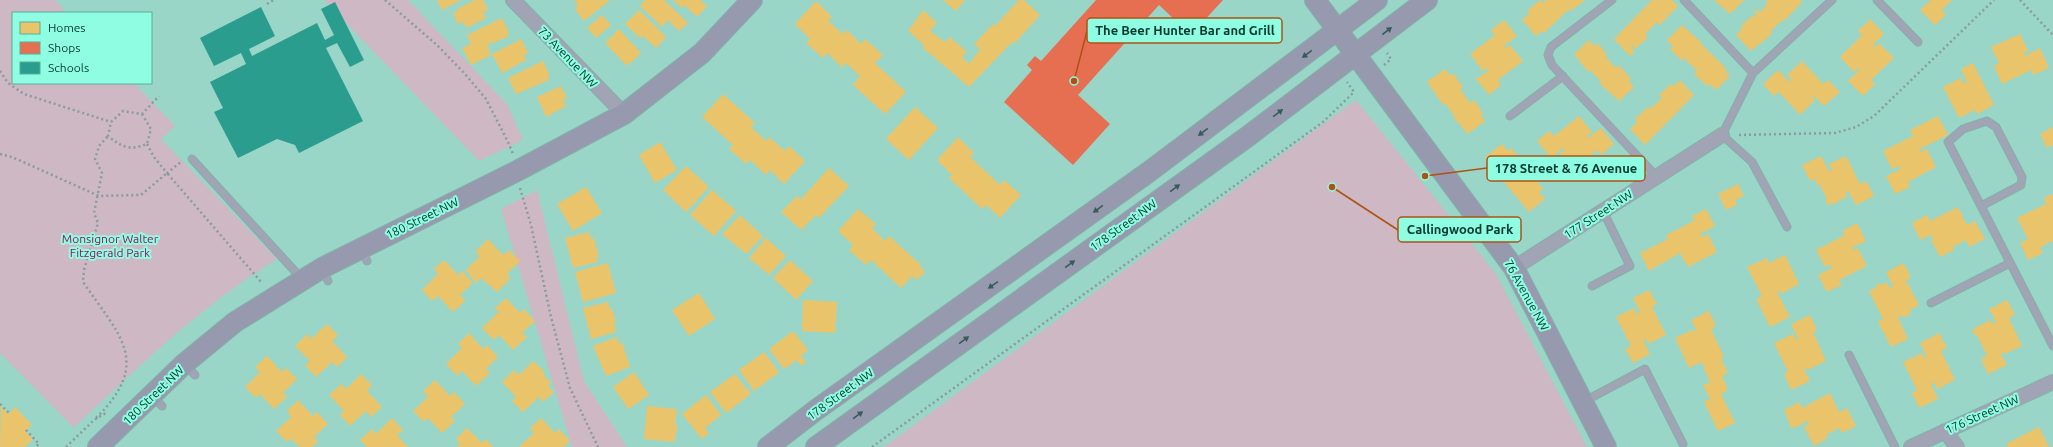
<svg xmlns="http://www.w3.org/2000/svg" width="2053" height="447" font-family="Ubuntu,sans-serif">
<style>
.green{fill:#cdb8c3}
.homes{fill:#e9c46a}
.shops{fill:#e76f51}
.schools{fill:#2a9d8f}
.lines{fill:none;stroke-linecap:round;stroke-linejoin:round}
.lane-casing{stroke:#81b2a6;stroke-width:9}
.street-casing{stroke:#81b2a6;stroke-width:16}
.secondary-casing{stroke:#81b2a6;stroke-width:22}
.path{stroke:#8b9aa2;stroke-width:2.5;stroke-dasharray:2 3;stroke-linecap:butt}
.lane{stroke:#a0a4b5;stroke-width:7}
.street{stroke:#a0a4b5;stroke-width:14}
.secondary{stroke:#979aae;stroke-width:20}
.oneway{fill:#375a5b}
.labels{text-anchor:middle;dominant-baseline:central;stroke-width:4;stroke-linejoin:round;paint-order:stroke}
.street-label{font-size:12px;fill:#04382e;stroke:#8ffde1}
.park-label{font-size:12px;fill:#9b0f5a;stroke:#8ffde1}
.leader{fill:none;stroke:#af5114;stroke-width:1.5}
.callout-dot{fill:#af5114;stroke:#8ffde1;stroke-width:1.5}
.callout{fill:#8ffde1;stroke:#af5114;stroke-width:1.5}
.callout-label{font-size:13px;text-anchor:middle;font-weight:bold;fill:#04382e}
</style>
<rect width="100%" height="100%" fill="#9ad6c7"/>
<path class="green" d="M0,0H55L67,13H13V83H134L175,126L161,139L277,259C200,307 139,366 74,428L0,353Z
M324,0H408L507,104L523,140L479,161Z
M1356,100L1496,274L1587,447H884Z
M537,190L584,381L627,447H572L501,209Z"/>
<path class="homes" d="M437,0H461L442,10Z
M475,0H483L488,9L483,12L486,18L466,28L463,22L458,24L453,13L458,11L457,9Z
M576,0H609V1L584,21L575,9L578,6L574,1Z
M645,0H664L688,23L679,31L668,20L662,27L640,6Z
M673,0H700L707,6L697,17L684,5L682,8Z
M943,0H965L956,11Z
M1019,0H1024L1040,15L1014,44L1012,42L969,87L922,47L924,45L908,31L923,10L937,23L930,31L945,42L950,37L967,52L962,57L969,64L980,49L974,44L993,24L995,26Z
M1540,0L1543,3L1546,0H1585L1571,11L1569,9L1544,33L1542,31L1536,36L1522,20L1529,14L1527,11Z
M1652,0H1672L1678,6L1660,25L1657,22L1645,34L1648,37L1635,49L1633,46L1631,47L1635,52L1630,56L1614,39Z
M1714,0H1744L1730,14Z
M1768,0H1800L1802,2L1783,22L1782,20L1770,32L1772,34L1751,51L1736,35L1742,29L1740,27L1753,15L1755,17L1757,15L1754,12L1757,9L1760,12L1767,5L1765,3Z
M1931,0H1952L1942,10L1946,15L1935,25L1920,10Z
M816,1L832,17L828,21L843,34L847,30L861,44L865,39L883,55L875,63L906,92L885,114L853,85L860,76L846,63L843,68L827,53L823,58L806,43L810,39L795,24Z
M639,10L666,37L656,48L643,36L640,38L625,24Z
M602,15L611,25L596,38L587,28Z
M502,18L509,33L507,34L508,37L487,45L491,55L471,65L462,48L471,44L467,35Z
M1870,19L1884,34L1873,45L1876,47L1879,43L1894,58L1871,80L1875,84L1863,96L1848,81L1860,69L1858,68L1854,72L1840,57L1862,35L1858,31Z
M1504,20L1517,36L1504,46L1506,48L1510,45L1523,61L1498,80L1501,85L1489,95L1476,79L1489,70L1487,68L1483,71L1470,54L1495,35L1491,30Z
M1682,25L1702,43L1701,44L1726,68L1724,69L1730,76L1716,90L1709,84L1707,86L1694,74L1697,71L1684,58L1682,61L1670,49L1673,46L1667,40Z
M619,29L641,53L627,66L605,43Z
M2020,34L2028,51L2024,53L2025,56L2040,48L2049,68L2033,75L2031,70L2002,84L1994,66L1999,63L1991,47Z
M521,39L528,53L524,55L526,60L502,73L492,54Z
M1589,40L1594,46L1597,43L1607,54L1605,56L1616,68L1619,65L1631,79L1629,81L1634,87L1619,101L1600,84L1601,82L1590,70L1588,72L1574,54Z
M543,61L550,76L547,77L549,80L516,94L508,78Z
M1802,61L1823,84L1828,80L1840,92L1824,106L1813,95L1812,96L1815,100L1800,115L1779,92L1774,96L1763,84L1778,70L1789,82L1791,79L1787,75Z
M1973,63L1994,105L1977,114L1975,110L1959,118L1943,87L1961,78L1964,84L1967,82L1961,69Z
M1445,69L1450,75L1453,73L1463,87L1460,89L1470,103L1474,100L1483,113L1481,115L1485,121L1468,134L1453,117L1454,116L1445,103L1443,105L1427,82Z
M1680,80L1694,95L1645,145L1630,129L1637,122L1635,119L1648,107L1650,109L1662,98L1659,95L1671,84L1674,86Z
M561,86L567,98L563,100L566,106L546,117L537,97Z
M723,94L755,123L751,127L766,141L769,137L785,151L789,146L805,161L784,184L770,170L766,175L750,160L746,164L729,149L733,145L702,117Z
M915,107L938,128L909,160L886,139Z
M1579,116L1592,132L1587,136L1588,138L1601,128L1614,144L1601,155L1597,150L1573,169L1560,154L1564,150L1563,148L1551,158L1537,141L1549,131L1554,136Z
M1938,116L1948,135L1920,149L1921,152L1927,149L1936,167L1908,182L1910,187L1895,194L1886,176L1900,169L1899,166L1892,169L1883,151L1913,136L1910,130Z
M2053,127V145L2047,148L2040,134Z
M958,137L974,153L970,157L1000,185L1004,180L1021,195L1000,218L986,205L982,209L949,178L952,175L937,160Z
M660,142L677,170L655,183L639,155Z
M1502,144L1508,151L1511,148L1523,162L1519,165L1529,177L1532,175L1543,189L1539,192L1545,199L1529,212L1489,164L1490,163L1485,157Z
M1821,156L1829,171L1832,170L1829,164L1846,156L1860,184L1866,181L1874,196L1856,205L1848,191L1845,192L1847,197L1831,205L1830,203L1827,205L1825,200L1827,199L1819,184L1817,185L1815,180L1816,178L1810,181L1802,165Z
M686,166L709,187L686,212L663,190Z
M829,168L849,186L819,218L816,215L801,230L781,212L797,196L801,199Z
M1738,184L1744,196L1735,200L1737,205L1726,210L1718,194Z
M586,187L602,213L573,231L557,204Z
M712,190L736,211L714,236L690,215Z
M2053,194V241L2040,247L2043,253L2028,260L2020,243L2028,239L2017,218L2046,204L2044,198Z
M1958,207L1967,225L1975,221L1985,239L1969,247L1966,240L1953,247L1954,250L1940,257L1931,240L1933,239L1931,235L1920,240L1912,223L1927,215L1930,221Z
M858,209L876,224L872,228L885,241L889,236L922,266L920,267L925,272L917,280L912,276L901,288L871,260L866,265L849,250L853,245L838,231Z
M1706,209L1715,226L1700,234L1702,237L1708,234L1717,252L1688,267L1680,253L1649,271L1640,253L1668,239L1666,235L1694,221L1692,216Z
M740,215L763,236L746,254L722,234Z
M1857,223L1866,241L1852,248L1854,251L1858,248L1867,266L1839,280L1842,285L1827,292L1818,275L1832,268L1830,265L1825,267L1816,250L1845,235L1842,231Z
M589,232L591,239L594,238L599,257H596L598,262L573,268L565,238Z
M766,238L786,256L769,275L749,258Z
M488,239L503,255L509,250L520,261L507,274L510,277L508,281L497,292L481,278L476,283L466,270L480,256L475,252Z
M1785,255L1799,284L1781,294L1780,291L1777,292L1790,317L1770,327L1756,299L1762,296L1747,267L1767,258L1769,263Z
M444,260L458,275L462,271L473,283L460,295L465,301L453,312L438,296L432,301L422,290L438,274L434,269Z
M790,260L813,281L796,300L773,278Z
M608,263L616,293L583,302L575,272Z
M1904,263L1911,278L1906,280L1919,305L1910,310L1911,312L1909,315L1903,318L1901,315L1898,317L1908,339L1891,347L1878,322L1883,319L1869,291L1877,287L1876,285L1880,283L1881,285L1887,282L1890,288L1893,286L1886,272Z
M1649,290L1657,304L1652,307L1666,335L1648,344L1646,339L1643,340L1650,354L1633,363L1625,349L1631,346L1616,317L1634,308L1636,314L1640,312L1633,298Z
M699,293L715,319L689,336L672,310Z
M506,298L520,313L524,309L535,321L522,333L527,337L513,350L499,335L494,340L482,328L499,312L495,308Z
M803,300L837,302L835,333L802,331Z
M2007,300L2015,315L2009,318L2022,346L2005,354L2004,352L2001,354L2007,365L1988,374L1981,359L1987,356L1977,335L1975,336L1972,330L1990,320L1992,324L1996,322L1989,309Z
M608,302L610,309L612,308L616,322L614,323L616,332L591,339L583,308Z
M1709,311L1716,326L1711,329L1724,357L1721,359L1728,373L1722,376L1728,390L1721,394L1735,423L1718,431L1704,402L1710,399L1703,385L1710,382L1703,367H1704L1702,362L1689,368L1675,338L1692,330V332L1696,330L1691,320Z
M1810,315L1817,330L1813,332L1826,361L1807,370L1806,368L1804,369L1810,381L1791,390L1784,374L1788,372L1774,343L1793,334L1796,340L1798,339L1791,324Z
M327,324L338,335L332,341L347,357L337,367L332,362L316,377L305,365L310,361L295,346L307,334L311,339Z
M793,331L808,350L801,356L806,362L801,366L797,360L784,369L769,349Z
M469,333L483,349L487,345L498,357L486,369L490,373L476,386L462,371L457,376L446,364L462,348L458,344Z
M1939,333L1947,348L1941,351L1955,380L1937,389L1934,382L1931,384L1938,399L1919,408L1912,393L1917,390L1903,362L1922,353L1925,358L1927,357L1920,343Z
M617,337L619,344L622,342L630,367L606,376L593,346Z
M764,352L779,372L754,391L739,370Z
M267,356L282,372L286,368L297,379L283,393L287,397L274,409L260,394L256,398L245,387L260,372L255,367Z
M533,361L545,372L543,374L551,383L548,386L554,392L543,402L539,397L523,412L512,401L516,397L502,382L514,370L519,375Z
M634,372L649,395L628,409L613,387Z
M361,374L372,385L367,391L382,407L371,417L366,411L350,426L340,415L344,411L329,395L341,384L346,389Z
M735,374L751,394L726,413L710,392Z
M435,380L450,396L454,392L465,404L451,417L455,421L442,433L428,418L424,422L413,411L428,397L423,391Z
M1830,393L1839,412L1847,408L1856,426L1842,433L1839,428L1826,435L1828,438L1814,446L1804,427L1809,424L1808,421L1794,428L1793,427L1791,428L1784,410L1799,402L1802,408Z
M706,395L721,415L705,428L709,433L702,439L682,414Z
M298,400L313,416L317,412L328,424L314,437L318,441L312,447H300L291,439L287,442L276,431L291,417L287,411Z
M1,406L9,414L15,407L32,425L25,431L33,439L25,447H0Z
M647,406L677,409L675,426H678L674,442L644,439Z
M392,418L403,430L397,435L408,447H367L360,440L372,429L376,434Z
M541,418L555,433L559,429L570,441L564,447H519L534,433L530,428Z
M2039,427L2049,447H2008L2006,444Z
M467,428L482,443L486,439L493,447H457L460,444L456,439Z"/>
<path class="shops" d="M1096,0H1223L1191,35L1159,5L1078,95L1110,124L1073,165L1004,102L1032,70L1027,65L1035,56L1041,61Z"/>
<path class="schools" d="M335,2L364,60L350,67L337,43L326,48L363,121L299,153L295,145L277,139L238,158L214,112L223,108L210,82L246,64L241,53L214,66L200,38L261,7L275,36L249,49L252,56L317,23L325,40L334,35L321,9Z"/>
<g class="lines">
<g class="lane-casing">
<path id="lane" d="M1612,0L1551,47L1548,55L1552,65L1657,177
M1684,0L1753,73
M1877,0L1918,42
M1510,116L1563,76
M192,159L302,279
M1981,206L2021,185L2022,177L1996,127L1987,121L1963,129L1948,142L2053,346
M1787,227L1752,162L1722,135L1753,73L1832,0
M361,249L367,261
M323,270L328,281
M1592,286L1630,266L1603,211
M1931,303L2010,263
M1849,355L1895,447
M185,365L195,375
M153,397L162,406
M1583,402L1645,369L1683,444"/>
</g>
<g class="street-casing">
<path id="street" d="M513,0L624,114
M1514,268L1722,135
M1945,431L1957,447
M1911,447L2053,382"/>
</g>
<g class="secondary-casing">
<path id="secondary" d="M1315,0L1514,268L1606,447
M98,447L184,364L235,322L322,268L517,171L624,114L702,53L752,0
M768,447L816,410L1150,171L1377,0
M816,447L1247,137L1427,0"/>
</g>
<path class="path" d="M385,0L438,46L465,74L486,99L508,142L513,154
M2020,0L2053,35
M267,4L274,0
M1384,65L1391,59L1387,53
M0,71L8,83L24,94L111,122
M142,114L151,129L147,144C129,151 122,147 108,136L111,122L123,111L142,114L159,96
M1739,135L1835,133L1856,127L1874,116L1994,0
M147,144L154,157L167,173L181,162
M0,154L12,157L99,196L141,195L167,173L262,283
M520,188L531,225L551,317L570,388L598,447
M0,404L9,413
M96,418C153,362 119,335 83,282L84,270L98,223L94,213L102,173L95,159L99,146L108,136
M26,430L39,444L35,447
M66,447L94,420L106,413
M872,447L1323,122L1354,92L1347,82"/>
<use href="#lane" class="lane"/>
<use href="#street" class="street"/>
<use href="#secondary" class="secondary"/>
</g>
<defs><path id="oneway-solid" d="M-6-.8H1V-3.2L6.5 0L1 3.2V.8H-6Z"/></defs>
<g class="oneway">
<use href="#oneway-solid" transform="translate(1387 31) rotate(-38)"/>
<use href="#oneway-solid" transform="translate(1307 54) rotate(143)"/>
<use href="#oneway-solid" transform="translate(1278 113) rotate(-37)"/>
<use href="#oneway-solid" transform="translate(1203 132) rotate(143)"/>
<use href="#oneway-solid" transform="translate(1175 188) rotate(-36)"/>
<use href="#oneway-solid" transform="translate(1098 209) rotate(144)"/>
<use href="#oneway-solid" transform="translate(1070 264) rotate(-36)"/>
<use href="#oneway-solid" transform="translate(993 285) rotate(145)"/>
<use href="#oneway-solid" transform="translate(964 340) rotate(-36)"/>
<use href="#oneway-solid" transform="translate(858 415) rotate(-36)"/>
</g>
<g class="labels">
<g class="street-label">
<text transform="translate(568 57) rotate(46)">73 Avenue NW</text>
<text transform="translate(1598 214) rotate(-33)">177 Street NW</text>
<text transform="translate(422 218) rotate(-26)">180 Street NW</text>
<text transform="translate(1123 225) rotate(-36)">178 Street NW</text>
<text transform="translate(1527 295) rotate(61)">76 Avenue NW</text>
<text transform="translate(840 394) rotate(-36)">178 Street NW</text>
<text transform="translate(153 395) rotate(-44)">180 Street NW</text>
<text transform="translate(1982 414) rotate(-24)">176 Street NW</text>
</g>
<g class="park-label">
<text x="110" y="238">Monsignor Walter<tspan x="110" dy="14">Fitzgerald Park</tspan></text>
</g>
</g>
<path class="leader" d="M1074 81L1087 31M1425 176L1487 168M1332 187L1398 230"/>
<g class="callout-dot">
<circle cx="1074" cy="81" r="4"/>
<circle cx="1425" cy="176" r="4"/>
<circle cx="1332" cy="187" r="4"/>
</g>
<g class="callout">
<rect x="1087" y="18" width="195" height="25" rx="4"/>
<rect x="1487" y="156" width="158" height="25" rx="4"/>
<rect x="1398" y="217" width="123" height="25" rx="4"/>
</g>
<g class="callout-label">
<text x="1185" y="35">The Beer Hunter Bar and Grill</text>
<text x="1566" y="173">178 Street &amp; 76 Avenue</text>
<text x="1460" y="234">Callingwood Park</text>
</g>
<rect x="12" y="12" width="140" height="72" fill="#8ffde1" stroke="#57ae99"/>
<rect x="20" y="22" width="20" height="12" fill="#e9c46a" stroke="#57ae99"/>
<text x="48" y="32" font-size="12" fill="#04382e">Homes</text>
<rect x="20" y="42" width="20" height="12" fill="#e76f51" stroke="#57ae99"/>
<text x="48" y="52" font-size="12" fill="#04382e">Shops</text>
<rect x="20" y="62" width="20" height="12" fill="#2a9d8f" stroke="#57ae99"/>
<text x="48" y="72" font-size="12" fill="#04382e">Schools</text>
</svg>
